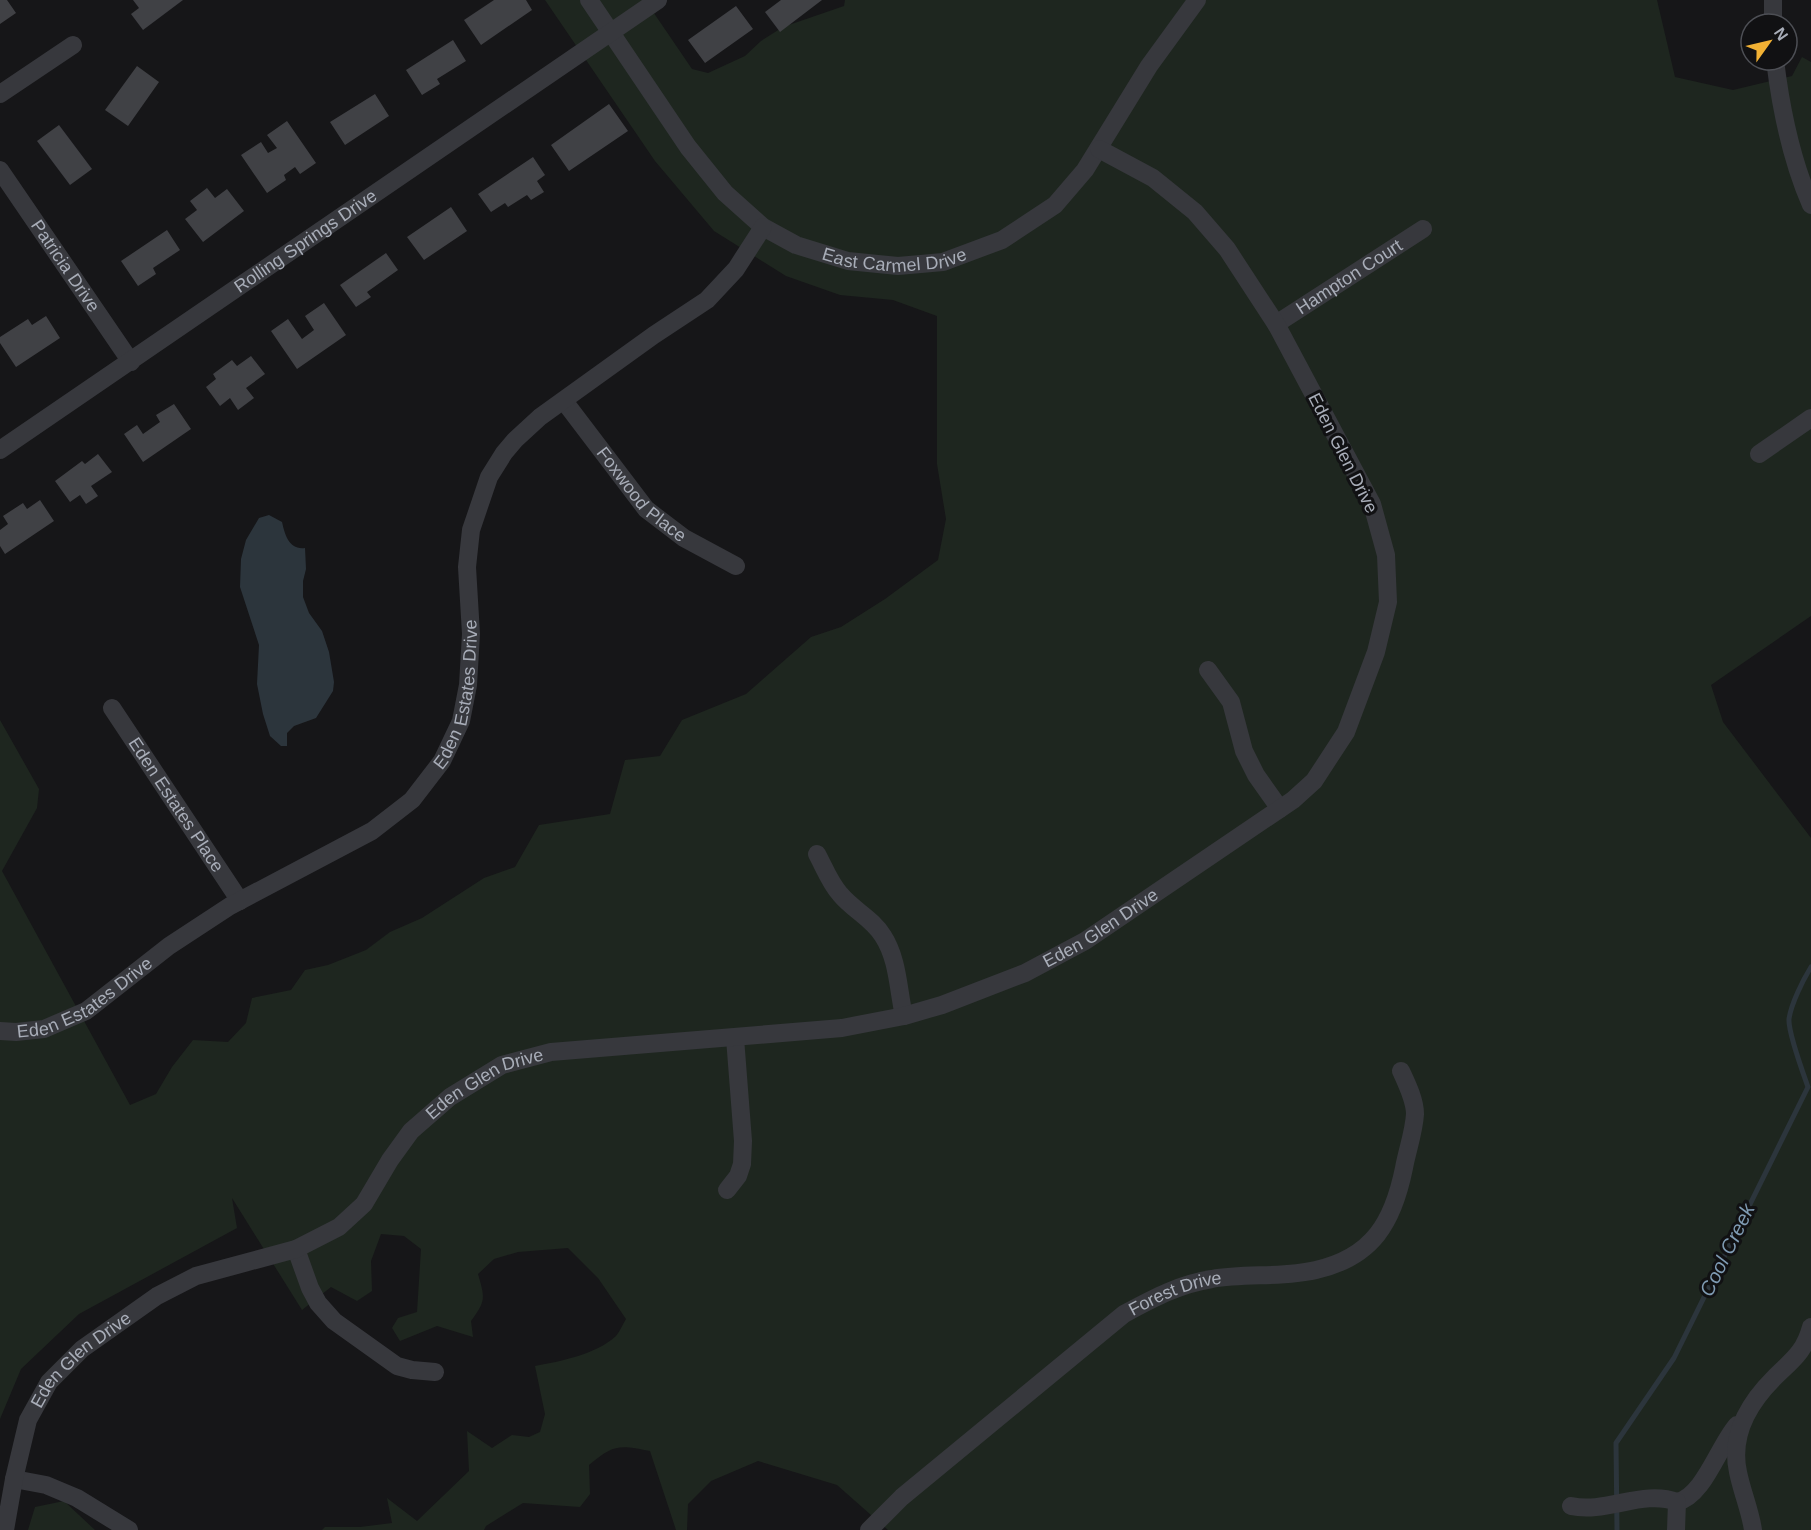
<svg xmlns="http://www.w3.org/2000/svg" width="1811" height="1530" font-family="Helvetica,sans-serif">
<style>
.green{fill:#1e261f}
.water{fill:#2c353c}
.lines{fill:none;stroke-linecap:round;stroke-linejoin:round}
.stream{stroke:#2c353c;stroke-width:5}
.building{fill:#404145}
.minor{stroke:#37383d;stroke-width:18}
.labels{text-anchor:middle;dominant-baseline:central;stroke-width:6;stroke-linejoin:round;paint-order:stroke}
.street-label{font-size:18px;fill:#a8adb8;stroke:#111113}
.water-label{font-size:20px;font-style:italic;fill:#7f9bb3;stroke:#111113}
</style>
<rect width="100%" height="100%" fill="#161618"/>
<path class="green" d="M545,0H645L692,69L708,73L745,56L761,41L783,27L844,6L845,0H1657L1675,77L1733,90L1792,76L1802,57L1811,62V616L1711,685L1723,722L1811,838V1530H888L837,1485L758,1461L711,1481L688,1504L687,1530H676L650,1451C619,1445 614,1444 589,1465L590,1494L580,1507L523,1503L486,1526L484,1530H322L325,1527H360L392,1523L387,1498L417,1521L469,1471L467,1431L492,1448L512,1435L529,1437L540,1432L545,1414L535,1366C561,1361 595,1355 616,1336C620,1331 623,1324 626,1319L598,1278L568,1248L518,1252L494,1259L478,1274C485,1298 486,1301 471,1321L473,1337L437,1326L400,1341L392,1328L398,1318L417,1312L421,1249L404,1236L381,1234L371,1261L372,1291L357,1301L331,1287L302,1310L232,1198L237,1228L79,1314L21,1369L0,1419V720L39,789L37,808L2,871L130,1105L156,1094L172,1067L193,1040L228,1042L246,1023L252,998L291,990L305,970L328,965L366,950L390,932L422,918L484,878L515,867L539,825L610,814L625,760L660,756L682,720L746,694L811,637L841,627L885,599L938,560L946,519L937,464V316L893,300L840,295L786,276L714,231L655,161Z
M64,1501L95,1530H28L35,1507Z"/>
<path class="water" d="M269,515L282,522C285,535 289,550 305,548L306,569L303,581V597L309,613L322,631L329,652L334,682L333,691L316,718L294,726L287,733V746H281L270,736L263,714L257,684L259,645L240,587L241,559L246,540L259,518Z"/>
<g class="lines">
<path class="stream" d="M1617,1530L1616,1443L1674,1358L1808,1087C1803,1073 1788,1032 1789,1019C1791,1004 1803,980 1811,967"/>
</g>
<path class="building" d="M0,0H7L16,13L0,24Z
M133,0H183L143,30L131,14L139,8Z
M494,0H526L532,10L481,45L464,20Z
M781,0H822L780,32L765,12Z
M736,6L753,29L705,63L688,40Z
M453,40L466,61L437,79L440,84L422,95L406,70Z
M137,66L159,82L128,126L105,110Z
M375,94L389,116L345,145L330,122Z
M609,104L628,131L569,171L551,145Z
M287,121L316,163L300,174L295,167L284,175L286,180L267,193L241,155L261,142L268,153L277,148L267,135Z
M59,125L92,169L70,185L37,141Z
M533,157L545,175L537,181L544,192L531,200L527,195L508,207L505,203L491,212L478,194Z
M207,188L215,198L227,189L244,211L203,242L185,219L197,210L190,201Z
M451,207L467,231L424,260L407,237Z
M167,230L180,250L153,268L156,274L138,286L121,261Z
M386,253L398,270L367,292L371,297L356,307L340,285Z
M324,303L346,335L297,369L271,331L288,319L302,339L314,330L305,316Z
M46,316L60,338L16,367L0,343V337L28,319L32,325Z
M251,356L265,374L246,388L254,398L238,410L230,398L220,406L206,387L216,379L213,374L232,360L237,366Z
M174,404L191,429L143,462L124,434L137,425L143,434L160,422L156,415Z
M98,454L112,472L91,486L98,496L86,504L80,495L70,502L55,481L82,461L85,464Z
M40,500L54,521L5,554L0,546V530L8,524L3,516L23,503L27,509Z"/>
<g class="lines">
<g class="minor">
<path id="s1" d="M589,0L688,147L725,193L763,227L796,245L848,261L898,266L943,262L1002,240L1055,205L1085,170L1149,66L1197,0"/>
<path d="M1773,24V0"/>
<path d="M1775,60C1781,110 1791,159 1811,205"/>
<path d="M0,94L73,45"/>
<path id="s2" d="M0,170L131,362"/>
<path id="s3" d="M1276,324L1423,229"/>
<path id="s4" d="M564,401L646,509L684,538L736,566"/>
<path id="s5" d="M0,450L658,0"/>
<path d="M1759,454L1811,418"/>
<path d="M1208,670L1231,702L1244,751L1256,775L1280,809"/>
<path id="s6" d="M112,708L240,901"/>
<path d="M817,854C824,867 830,883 840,894C853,910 872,918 883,936C898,959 898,989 904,1016"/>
<path id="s7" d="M0,1031L16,1032L44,1029L86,1011L169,946L230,906L372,831L412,800L442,761L461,721L468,685L471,634L467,567L471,530L489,477L504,453L515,440L540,417L654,335L707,300L736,269L763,227"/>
<path d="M727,1190L738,1176L742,1164L743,1141L735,1038"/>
<path d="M296,1249L310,1288L318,1303L334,1321L397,1366L412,1370L435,1372"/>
<path d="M14,1479L46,1485L77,1498L129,1530"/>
<path d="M1677,1502C1704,1496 1719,1445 1737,1425"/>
<path d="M1571,1506C1606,1514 1643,1489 1677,1502L1676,1530"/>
<path id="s8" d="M5,1530L14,1479L28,1420L49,1382L82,1349L157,1296L196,1276L296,1249L339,1227L364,1204L390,1160L411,1131L450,1097L502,1065L551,1052L842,1028L904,1016L942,1005L1025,973L1085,941L1293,800L1314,781L1346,732L1376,652L1388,602L1386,555L1372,504L1276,324L1227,249L1195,212L1153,178L1099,149"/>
<path id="s9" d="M869,1530L902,1497L1124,1314C1152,1299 1179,1284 1212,1279C1245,1273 1283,1278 1316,1270C1373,1257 1393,1222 1404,1168C1407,1151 1414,1132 1415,1114C1415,1100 1407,1084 1401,1071"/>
<path d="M1753,1530C1750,1510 1742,1492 1738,1472C1730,1435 1749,1403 1774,1378C1792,1360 1804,1353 1811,1327"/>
</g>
</g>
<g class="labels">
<g class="street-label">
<text stroke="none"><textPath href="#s5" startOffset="370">Rolling Springs Drive</textPath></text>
<text stroke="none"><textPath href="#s1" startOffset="426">East Carmel Drive</textPath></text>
<text stroke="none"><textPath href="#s2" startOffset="116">Patricia Drive</textPath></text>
<text stroke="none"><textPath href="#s3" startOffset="87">Hampton Court</textPath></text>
<text transform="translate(1343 453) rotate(63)">Eden Glen Drive</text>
<text stroke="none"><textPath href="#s4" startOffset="122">Foxwood Place</textPath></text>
<text stroke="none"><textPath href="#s7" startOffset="598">Eden Estates Drive</textPath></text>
<text stroke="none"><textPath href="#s6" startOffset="116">Eden Estates Place</textPath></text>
<text stroke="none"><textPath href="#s8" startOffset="1346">Eden Glen Drive</textPath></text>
<text stroke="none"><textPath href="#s7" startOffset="94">Eden Estates Drive</textPath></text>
<text stroke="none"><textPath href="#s8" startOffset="700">Eden Glen Drive</textPath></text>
<text stroke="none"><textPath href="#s9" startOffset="390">Forest Drive</textPath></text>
<text stroke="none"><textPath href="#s8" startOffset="194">Eden Glen Drive</textPath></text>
</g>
<g class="water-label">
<text transform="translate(1727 1250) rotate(-64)">Cool Creek</text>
</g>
</g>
<g transform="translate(1769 42) rotate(56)"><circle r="28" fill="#111113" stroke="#4d4f55" stroke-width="1.5"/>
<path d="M0-4.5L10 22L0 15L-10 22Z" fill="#f2b134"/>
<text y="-9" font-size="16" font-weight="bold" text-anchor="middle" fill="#a8adb8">N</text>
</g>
</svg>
